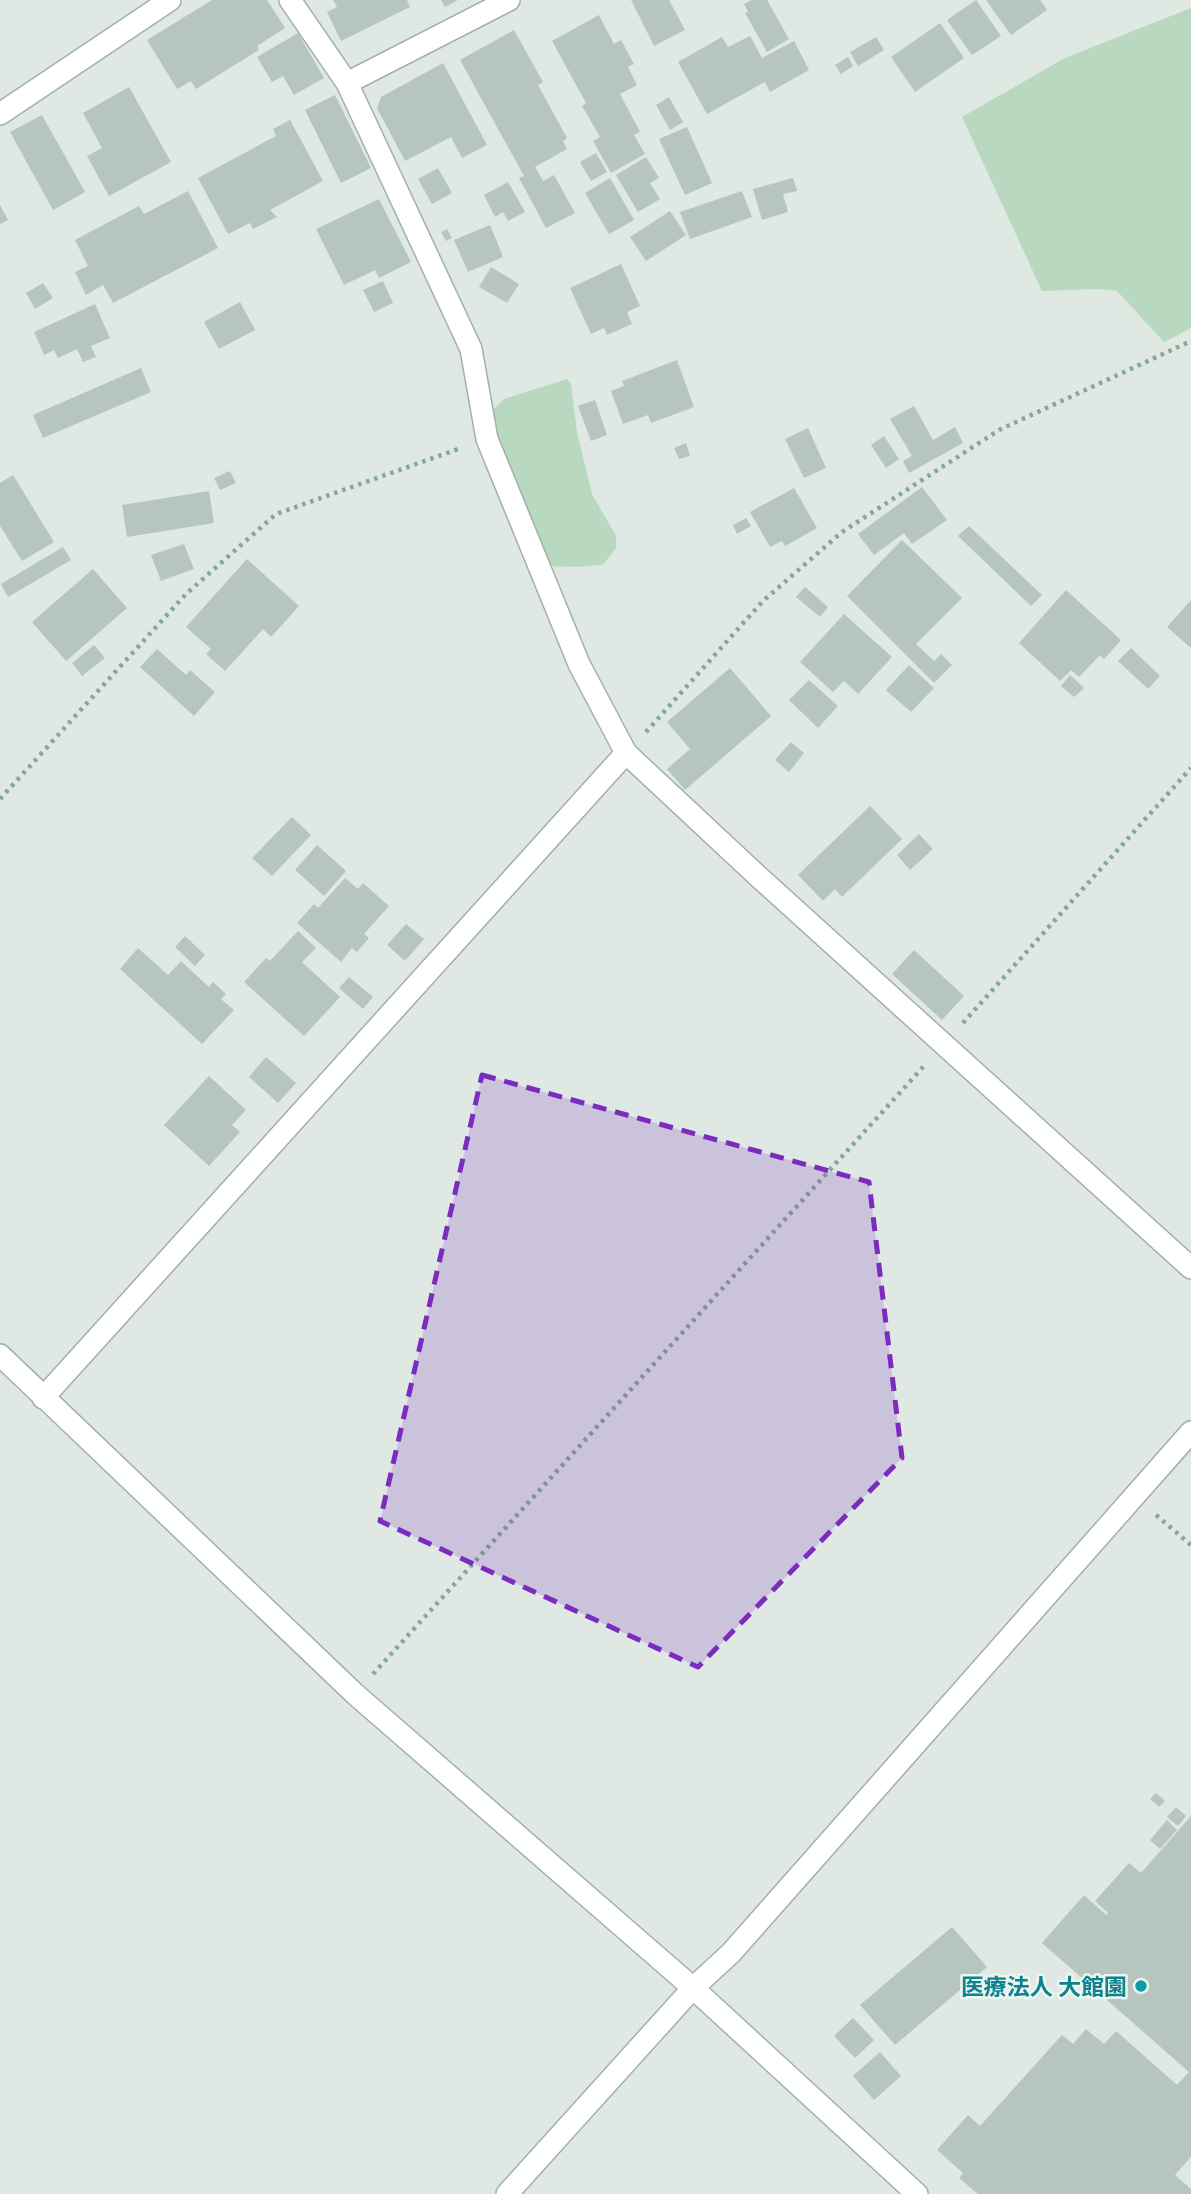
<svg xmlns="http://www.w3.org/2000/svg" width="1191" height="2194" font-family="'Public Sans','Noto Sans JP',sans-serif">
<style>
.green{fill:#b9d8c0}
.building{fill:#b7c5bf}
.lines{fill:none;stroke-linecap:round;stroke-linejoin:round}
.street-casing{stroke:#a3afa9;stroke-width:24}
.secondary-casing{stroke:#9fb3aa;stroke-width:24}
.path{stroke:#82a99a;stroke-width:4.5;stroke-dasharray:3.5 5;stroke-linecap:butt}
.street{stroke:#fff;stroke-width:21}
.secondary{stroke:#fff;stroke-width:21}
.marked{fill:#7b2cbf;fill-opacity:0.2;stroke:#7b2cbf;stroke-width:5;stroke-dasharray:14 9;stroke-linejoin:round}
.culture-dot{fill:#0f9aa8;stroke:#eef5f1;stroke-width:2.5}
.labels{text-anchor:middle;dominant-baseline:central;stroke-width:5;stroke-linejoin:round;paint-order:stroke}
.culture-label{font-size:23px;font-weight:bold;fill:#0d838f;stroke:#eef5f1;text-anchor:end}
</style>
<rect width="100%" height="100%" fill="#dfe8e3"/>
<path class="green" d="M1191,8V328L1164,342L1117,291L1099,289L1042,291L962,117L1065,58Z
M567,379L571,384L577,432L592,494L616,536V548L603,565L576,567L549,566L490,413L504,399Z"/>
<path class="building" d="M212,0H267L285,28L257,46L259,50L196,89L191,81L177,89L147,40Z
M333,0H407L410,7L341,41L327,12L337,7Z
M441,0H458L445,7Z
M631,0H669L685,30L654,46Z
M752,0H767L789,39L767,52L745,13L748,12L744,4Z
M976,0L1001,36L972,55L947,20Z
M986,0H1040L1047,10L1011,35Z
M599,15L614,44L621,40L634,64L628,67L637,85L620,94L640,132L634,135L645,154L611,173L593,141L600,137L582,106L586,103L552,41Z
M940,23L964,58L915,92L891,57Z
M514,30L543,82L538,85L567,138L563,141L567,149L535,167L543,181L554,175L575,213L546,228L519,178L524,176L460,60Z
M298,33L324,78L294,95L283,76L272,82L257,57Z
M750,36L762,58L794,41L809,70L770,92L765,82L707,114L678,62L722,37L728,47Z
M876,37L884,50L858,66L850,52Z
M848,57L853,66L841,74L835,65Z
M443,63L487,145L462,158L451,137L405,161L377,108L381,97Z
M129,87L171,162L109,196L87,156L102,148L83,113Z
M335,95L371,168L341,183L305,110Z
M669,97L683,122L670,130L656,105Z
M42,115L85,192L53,210L10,132Z
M290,120L323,181L270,210L277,217L253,229L250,223L228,234L198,178L276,136L273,129Z
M687,127L712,183L685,195L659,139Z
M596,153L607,172L591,181L580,162Z
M646,157L659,178L650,183L660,199L638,212L616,175Z
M438,168L452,193L432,204L418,179Z
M610,178L634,220L609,234L585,193Z
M793,178L797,191L783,194L788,212L762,220L753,189Z
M508,182L525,212L508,221L503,212L495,217L484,195Z
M188,191L218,248L113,303L103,285L86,295L75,272L88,266L75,240L139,206L144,214Z
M742,191L752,217L690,239L680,212Z
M379,199L411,262L379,278L375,270L344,285L316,229Z
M0,205L8,220L0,224Z
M670,211L686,235L646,261L630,237Z
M490,225L503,257L468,272L454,240Z
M447,229L452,238L446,241L441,232Z
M621,264L640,306L627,312L632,324L607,335L604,328L591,334L570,288Z
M491,267L519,284L507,303L479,287Z
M383,281L393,303L374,312L363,290Z
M43,283L53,298L35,309L26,293Z
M240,302L255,330L219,349L204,322Z
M95,304L110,338L91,346L96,357L83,362L77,349L58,358L54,350L44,355L34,332Z
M677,360L694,407L651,423L648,415L623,424L611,391L624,386L622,381Z
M141,368L151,392L43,438L33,415Z
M595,400L607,435L591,441L578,406Z
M914,406L933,440L955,427L963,443L909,473L903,461L912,456L890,419Z
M808,428L826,468L804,478L785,439Z
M884,436L899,459L886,468L871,445Z
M686,443L690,456L679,459L674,448Z
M230,471L236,483L220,490L214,478Z
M13,475L54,542L22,561L0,526V483Z
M922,487L947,520L912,544L904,533L874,555L858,534Z
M794,488L817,528L785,546L782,541L770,547L750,512Z
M209,491L214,523L127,537L122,505Z
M746,518L751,526L737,534L733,525Z
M969,526L1042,595L1031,606L958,536Z
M902,540L962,598L916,644L934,661L941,654L952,665L934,683L847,596Z
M184,544L194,569L161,581L151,555Z
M63,547L71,560L8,597L1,584Z
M247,559L299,606L271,637L263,629L225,671L206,654L211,649L186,627Z
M93,569L127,608L66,661L32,622Z
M805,587L828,607L820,617L796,597Z
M1066,590L1121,640L1104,659L1100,655L1079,677L1071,670L1060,681L1019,643Z
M1191,600V648L1167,627Z
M844,614L892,657L858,694L844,681L833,692L800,662Z
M94,645L105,658L82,676L72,663Z
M1131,648L1160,676L1148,689L1118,661Z
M157,649L186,675L190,670L215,692L194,716L140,667Z
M909,665L934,688L911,712L886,690Z
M730,668L771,716L685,790L667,769L690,749L667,722Z
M1070,675L1084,688L1074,697L1061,686Z
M809,680L838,706L818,728L789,700Z
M791,742L804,753L789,772L775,760Z
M870,806L902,839L842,897L835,889L823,901L798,875Z
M292,817L311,835L272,876L252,858Z
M919,834L933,849L910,870L897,855Z
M317,845L346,871L324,896L295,870Z
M345,878L358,889L363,883L389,906L364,934L369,938L357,952L352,948L341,962L297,923L314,904L318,908Z
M406,924L424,939L405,961L387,945Z
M298,931L316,948L302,962L340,997L304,1036L244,982L266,958L270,961Z
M185,936L205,955L195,966L175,947Z
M138,948L168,975L181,961L209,987L213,982L226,994L221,999L234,1010L202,1044L120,969Z
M914,950L964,996L942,1020L892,974Z
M349,977L373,997L363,1009L339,988Z
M266,1057L296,1083L278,1103L249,1077Z
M209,1076L246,1110L232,1125L240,1132L209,1166L164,1125Z
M1156,1793L1165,1801L1159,1807L1150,1799Z
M1176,1807L1186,1816L1178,1826L1167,1817Z
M1191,1816V2157L1175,2175L1191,2189V2194H978L959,2178L963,2173L937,2150L968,2115L980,2126L1062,2035L1073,2044L1086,2029L1104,2044L1116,2031L1177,2085L1189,2072L1042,1943L1084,1895L1106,1915L1108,1913L1095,1901L1129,1863L1141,1873Z
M1167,1820L1177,1830L1160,1849L1150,1840Z
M952,1927L987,1967L895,2045L860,2005Z
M853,2018L874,2040L855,2058L834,2036Z
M880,2052L901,2076L874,2100L853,2076Z"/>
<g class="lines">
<g class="street-casing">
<path id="street" d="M290,0L347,83L471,349L487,439L579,664L626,753L761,879L1191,1268
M347,83L509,0
M0,114L170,0
M43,1398L626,753
M693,1988L731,1953L1191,1432"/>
</g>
<g class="secondary-casing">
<path id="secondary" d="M0,1355L355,1694L693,1988L917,2194
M507,2194L693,1988"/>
</g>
<path class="path" d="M646,732L763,601L842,532L999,430L1191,341
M0,799L186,594L276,514L461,448
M963,1023L1191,768
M1156,1515L1191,1545
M373,1674L924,1066"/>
<use href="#street" class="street"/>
<use href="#secondary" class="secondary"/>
</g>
<path class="marked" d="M482,1075L869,1182L902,1458L698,1667L380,1521Z"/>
<circle class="culture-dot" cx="1141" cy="1986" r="7"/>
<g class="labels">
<g class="culture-label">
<text x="1127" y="1986">医療法人 大館園</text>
</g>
</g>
</svg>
